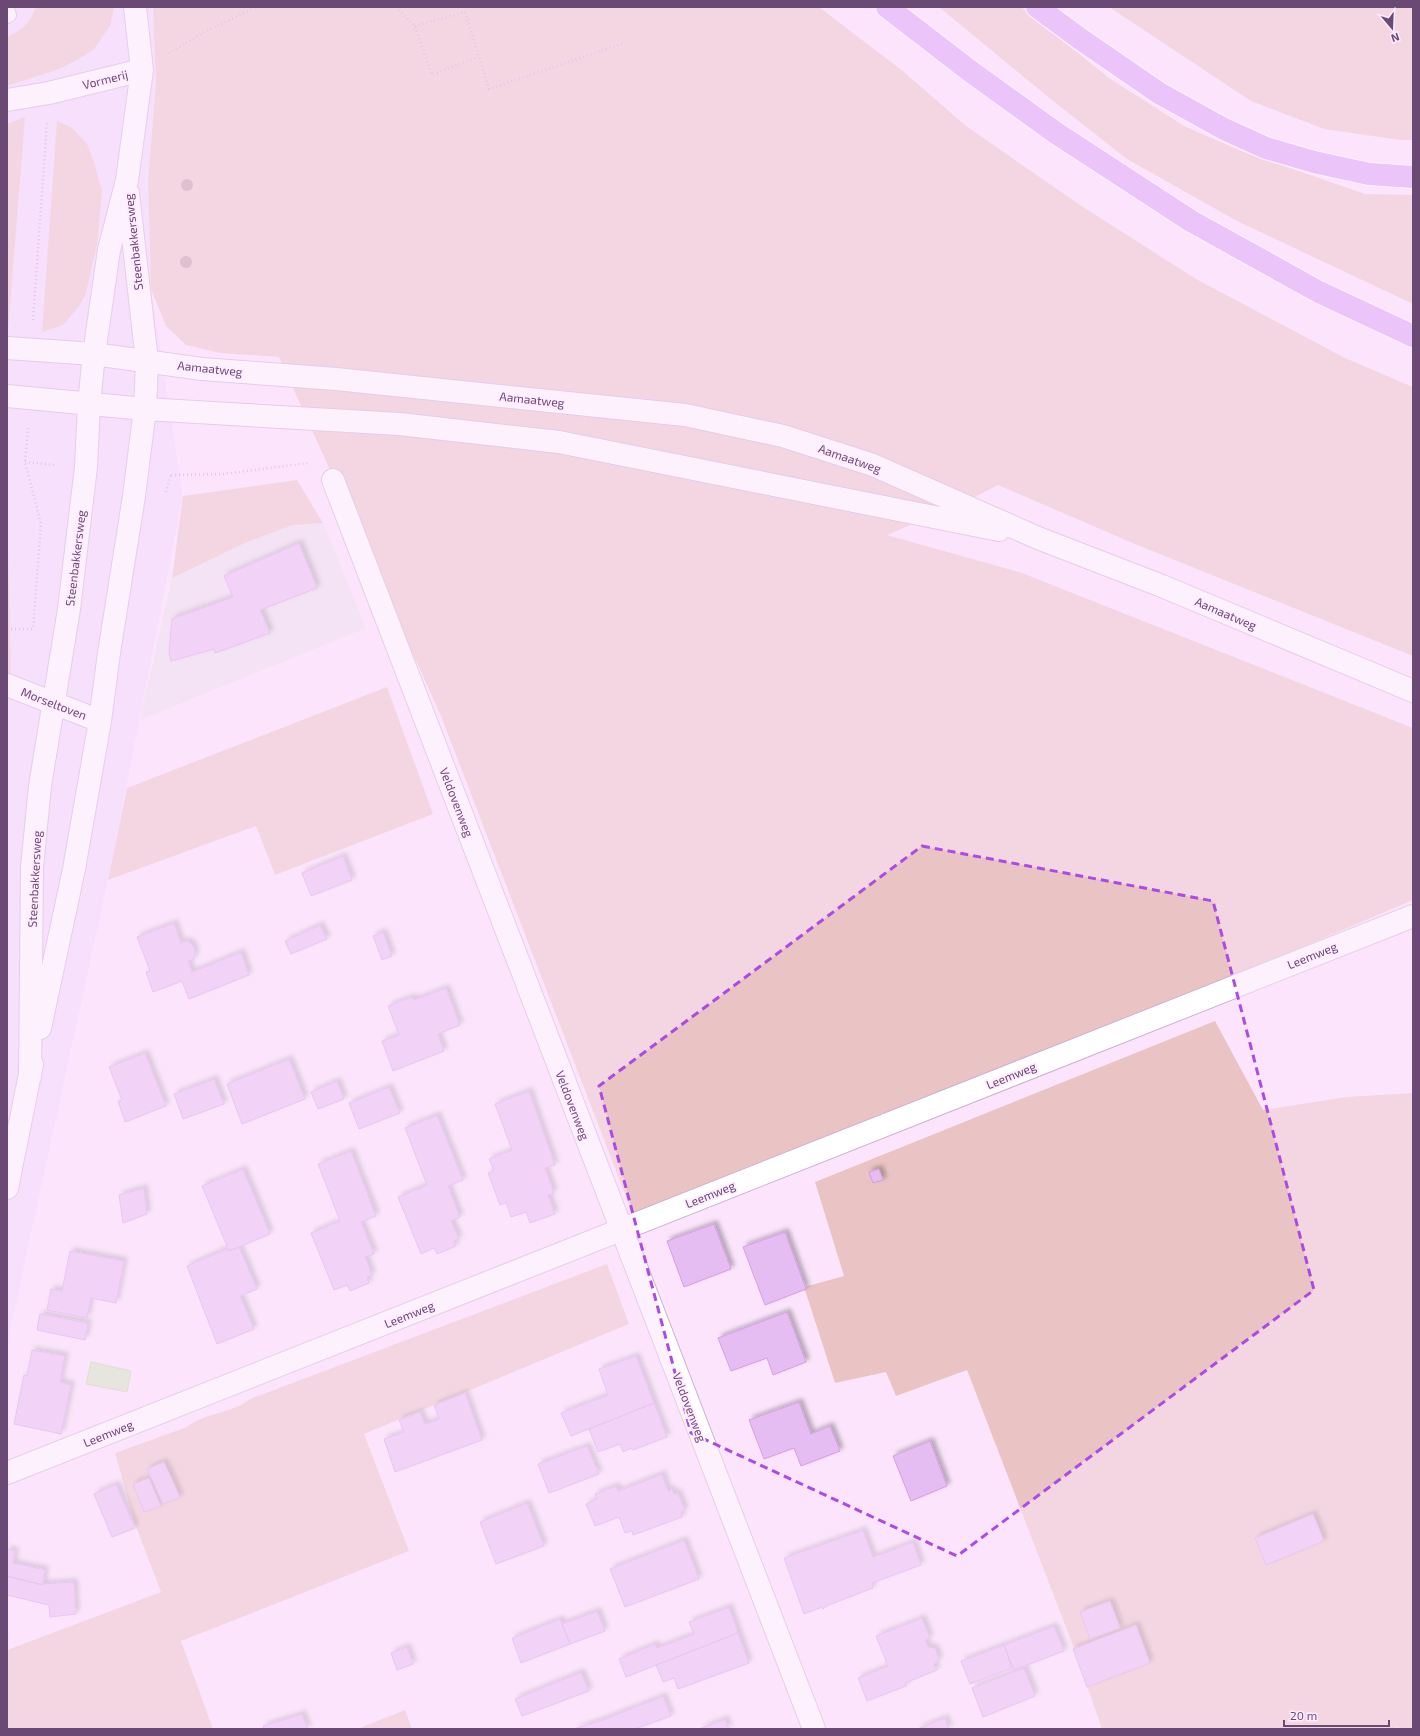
<svg xmlns="http://www.w3.org/2000/svg" width="1420" height="1736" font-family="'Exo 2',sans-serif">
<style>
.commercial{fill:#f1d9fc}
.industrial{fill:#ebdfec}
.green{fill:#eac4c4}
.water{fill:#cee6ba;stroke:#b9d8a0}
.building{fill:#e6bdf2;stroke:#d49ee4;filter:url(#shadow)}
.lines{fill:none;stroke-linecap:round;stroke-linejoin:round}
.lane-casing{stroke:#cdb1d3;stroke-width:16}
.street-casing{stroke:#cdb1d3;stroke-width:24}
.secondary-casing{stroke:#ccacd3;stroke-width:24}
.highway-casing{stroke:#fff;stroke-width:24}
.path{stroke:#caa0d7;stroke-width:2.5;stroke-dasharray:1 3;stroke-linecap:butt}
.lane{stroke:#fff;stroke-width:14}
.street{stroke:#fff;stroke-width:22}
.secondary{stroke:#fff;stroke-width:22}
.highway{stroke:#d79df6;stroke-width:22}
.tree{fill:#bc9299}
.marked{fill:none;stroke:#aa4be6;stroke-width:3;stroke-dasharray:8 5;stroke-linejoin:round}
.labels{text-anchor:middle;dominant-baseline:central;stroke-width:4;stroke-linejoin:round;paint-order:stroke}
.street-label{font-size:12px;fill:#6a4a75;stroke:#ffecff}
</style>
<defs>
<filter id="shadow"><feDropShadow dx="3.5" dy="-3.5" stdDeviation="2" flood-color="#0004"/></filter>
</defs>
<rect width="100%" height="100%" fill="#fce5fc"/>
<path class="commercial" d="M7,7H153L156,83L148,183L151,289L183,496L108,880L7,1344Z"/>
<path class="industrial" d="M323,523L366,628L140,720L172,578L247,542L293,525Z"/>
<path class="green" d="M36,7H114L110,26L94,49L77,60L59,69L7,86V37C23,29 29,24 36,7Z
M153,7H819L904,72L966,126L1080,205L1196,279L1345,358L1413,387V656L1130,542L998,485L971,499L887,535L1022,573L1413,728V900L1071,1045L633,1215L441,716L279,357L220,353L186,345L166,326L151,289L148,182L156,83Z
M939,7H1021L1109,78L1184,126L1244,152L1365,194L1413,195V304L1237,221L1127,159L1053,101Z
M1109,7H1413V140H1400L1324,129L1251,101Z
M25,117L7,343V124Z
M57,121L71,127L87,144L94,162L102,191L97,244L86,293L80,305L63,325L42,332Z
M297,480L323,523L293,525L247,542L172,578L183,496Z
M7,498L11,676L7,674Z
M387,687L433,814L275,875L256,826L108,880L127,788Z
M1215,1021L1263,1110L1346,1097L1413,1093V1729H1399L1398,1727L1392,1729H1102L1072,1643L967,1370L896,1396L886,1372L835,1383L804,1287L844,1276L815,1182Z
M607,1264L629,1324L364,1434L409,1551L181,1641L213,1729H7V1650L161,1592L135,1524L115,1453L187,1427C205,1412 232,1414 250,1399Z
M405,1710L412,1729H357Z"/>
<path class="water" d="M91,1362L131,1371L127,1392L86,1384Z"/>
<path class="building" d="M299,543L317,588L260,610L270,633L215,653L214,649L171,661L169,653L172,619L233,597L224,576Z
M343,856L352,880L311,896L302,873Z
M174,923L181,943L186,941L191,943L194,948L195,953L193,960L188,961L192,972L241,952L249,975L189,999L182,981L153,992L146,972L150,971L137,937Z
M320,925L327,939L291,954L285,941Z
M383,932L392,956L382,960L373,936Z
M446,988L460,1025L438,1034L444,1051L393,1071L382,1041L399,1035L388,1006L412,997L414,1000Z
M145,1053L166,1106L125,1122L118,1101L122,1100L109,1067Z
M289,1059L305,1099L242,1124L227,1084Z
M214,1079L224,1104L183,1119L174,1094Z
M337,1081L344,1099L318,1109L311,1092Z
M389,1087L400,1113L359,1129L349,1103Z
M529,1091L555,1165L545,1168L554,1193L548,1195L555,1214L530,1223L526,1212L511,1217L506,1203L500,1205L488,1173L494,1171L489,1159L512,1150L495,1104Z
M437,1115L463,1180L448,1186L460,1217L451,1221L459,1239L454,1241L456,1246L437,1254L434,1248L421,1254L398,1197L427,1185L405,1128Z
M351,1151L376,1216L361,1222L374,1254L365,1257L372,1275L367,1277L369,1283L350,1291L347,1285L334,1290L311,1233L340,1221L318,1164Z
M243,1169L270,1234L229,1251L202,1186Z
M879,1169L883,1180L873,1183L869,1172Z
M144,1188L147,1214L123,1223L119,1195Z
M714,1224L731,1269L684,1287L667,1241Z
M785,1232L806,1289L765,1305L743,1247Z
M239,1247L257,1289L240,1296L254,1329L217,1344L187,1266L228,1248L229,1251Z
M70,1251L124,1261L116,1303L91,1298L87,1318L47,1310L51,1289L62,1291Z
M787,1312L806,1362L773,1375L767,1358L731,1371L718,1338Z
M40,1314L88,1323L85,1340L37,1330Z
M32,1350L65,1356L60,1382L71,1385L61,1434L14,1424L24,1375L27,1376Z
M636,1356L654,1403L571,1436L561,1413L608,1395L599,1369Z
M465,1393L482,1440L395,1472L384,1439L404,1432L399,1420L420,1412L425,1424L439,1419L434,1405Z
M799,1402L811,1434L830,1426L840,1451L801,1466L794,1448L764,1459L749,1420Z
M654,1403L667,1437L633,1450L631,1448L623,1452L620,1444L598,1452L589,1429Z
M930,1441L947,1486L911,1501L893,1456Z
M587,1446L599,1474L549,1493L538,1464Z
M164,1462L180,1497L163,1504L147,1469Z
M662,1474L668,1491L672,1489L674,1494L678,1493L685,1510L681,1512L682,1517L633,1535L632,1531L625,1533L619,1517L595,1526L586,1504L597,1499L595,1494L616,1486L618,1491Z
M149,1478L161,1506L144,1512L133,1484Z
M116,1484L135,1528L112,1537L94,1494Z
M527,1503L544,1546L496,1564L480,1522Z
M1313,1514L1324,1541L1266,1565L1255,1538Z
M863,1530L873,1557L913,1542L921,1565L872,1583L873,1588L826,1606L823,1609L822,1607L804,1614L784,1558Z
M684,1540L699,1579L625,1607L610,1569Z
M7,1549L15,1551L13,1563L45,1570L43,1585L7,1576Z
M7,1576L43,1585V1584L74,1582L76,1614L50,1617L49,1605L7,1595Z
M1110,1601L1120,1628L1090,1639L1080,1612Z
M729,1607L738,1633L626,1677L619,1659L655,1644L657,1648L694,1634L689,1622Z
M597,1611L605,1631L570,1644L562,1624Z
M922,1618L930,1638L925,1640L928,1647L935,1648L939,1659L934,1665L937,1670L905,1683L906,1686L867,1701L858,1678L888,1666L876,1636Z
M560,1619L570,1644L521,1663L512,1638Z
M1136,1625L1150,1663L1087,1687L1073,1649Z
M1054,1626L1064,1651L1014,1670L1004,1645Z
M738,1633L749,1663L678,1689L674,1678L663,1682L656,1665Z
M1004,1645L1012,1668L970,1684L961,1661Z
M407,1647L413,1664L397,1670L391,1653Z
M1024,1668L1035,1696L983,1717L972,1688Z
M581,1672L589,1691L522,1716L515,1699Z
M663,1696L671,1716L635,1729H574L602,1720Z
M302,1714L308,1729H264L263,1726Z
M945,1718L949,1729H917Z
M725,1719L729,1729H699Z"/>
<g class="lines">
<g class="lane-casing">
<path id="lane" d="M7,10L9,15L7,16"/>
</g>
<g class="street-casing">
<path id="street" d="M7,100L49,93L142,70
M333,480L814,1729
M7,685L100,721
M40,1028L74,869L100,721L109,653L134,496L145,409L147,361L128,193
M30,1077L32,867L40,786L69,609L86,467L89,404L94,354L109,250L127,180L142,70L135,7
M7,1188L32,1064
M7,1473L1413,916"/>
</g>
<g class="secondary-casing">
<path id="secondary" d="M7,348L94,354L202,369L336,379L685,415L783,436L873,465L1038,538L1162,586L1413,691
M7,396L145,409L399,424L559,442L999,530"/>
</g>
<g class="highway-casing">
<path id="highway" d="M887,7L970,71L1056,133L1191,221L1319,292L1413,336
M1037,7L1079,38L1159,93L1224,129L1266,148L1314,162L1369,174L1413,177"/>
</g>
<path class="path" d="M396,7L415,26L432,75L478,57
M415,26L465,12L489,89L624,43
M169,53L208,30L257,7
M33,320L47,123
M28,428L25,462L41,524L33,629
M25,462L56,465
M171,475L223,474L309,463
M166,492L171,475
M7,629H34"/>
<use href="#lane" class="lane"/>
<use href="#street" class="street"/>
<use href="#secondary" class="secondary"/>
<use href="#highway" class="highway"/>
</g>
<g class="tree">
<circle cx="187" cy="185" r="6"/>
<circle cx="186" cy="262" r="6"/>
</g>
<path d="M0 0H1420V1736H0ZM922,846L1213,901L1314,1290L957,1556L691,1433L599,1086Z" fill="#fce5fc" fill-opacity=".55" fill-rule="evenodd"/>
<path class="marked" d="M922,846L1213,901L1314,1290L957,1556L691,1433L599,1086Z"/>
<g class="labels">
<g class="street-label">
<text transform="translate(105 79) rotate(-14)">Vormerij</text>
<text transform="translate(133 242) rotate(-96)">Steenbakkersweg</text>
<text transform="translate(210 368) rotate(6)">Aamaatweg</text>
<text transform="translate(532 399) rotate(6)">Aamaatweg</text>
<text transform="translate(850 458) rotate(19)">Aamaatweg</text>
<text transform="translate(75 558) rotate(-83)">Steenbakkersweg</text>
<text transform="translate(1226 613) rotate(23)">Aamaatweg</text>
<text transform="translate(54 703) rotate(21)">Morseltoven</text>
<text transform="translate(457 802) rotate(69)">Veldovenweg</text>
<text transform="translate(34 879) rotate(-87)">Steenbakkersweg</text>
<text transform="translate(1312 955) rotate(-22)">Leemweg</text>
<text transform="translate(1011 1075) rotate(-22)">Leemweg</text>
<text transform="translate(573 1105) rotate(69)">Veldovenweg</text>
<text transform="translate(710 1194) rotate(-22)">Leemweg</text>
<text transform="translate(409 1314) rotate(-22)">Leemweg</text>
<text transform="translate(690 1407) rotate(69)">Veldovenweg</text>
<text transform="translate(108 1433) rotate(-22)">Leemweg</text>
</g>
</g>
<rect width="1420" height="1736" fill="none" stroke="#6a4a75" stroke-width="16"/>
<g transform="translate(1392 28) rotate(161)" stroke="#ffecff" stroke-width="3" paint-order="stroke">
<path d="M0-3L7 15L0 10L-7 15Z" fill="#6a4a75"/>
<text y="-6" font-size="11" font-weight="bold" text-anchor="middle" fill="#6a4a75">N</text>
</g>
<path d="M1284 1720v6h105v-6" fill="none" stroke="#6a4a75" stroke-width="2"/>
<text x="1290" y="1720" font-size="12" fill="#6a4a75" stroke="#ffecff" stroke-width="3" paint-order="stroke">20 m</text>
</svg>
